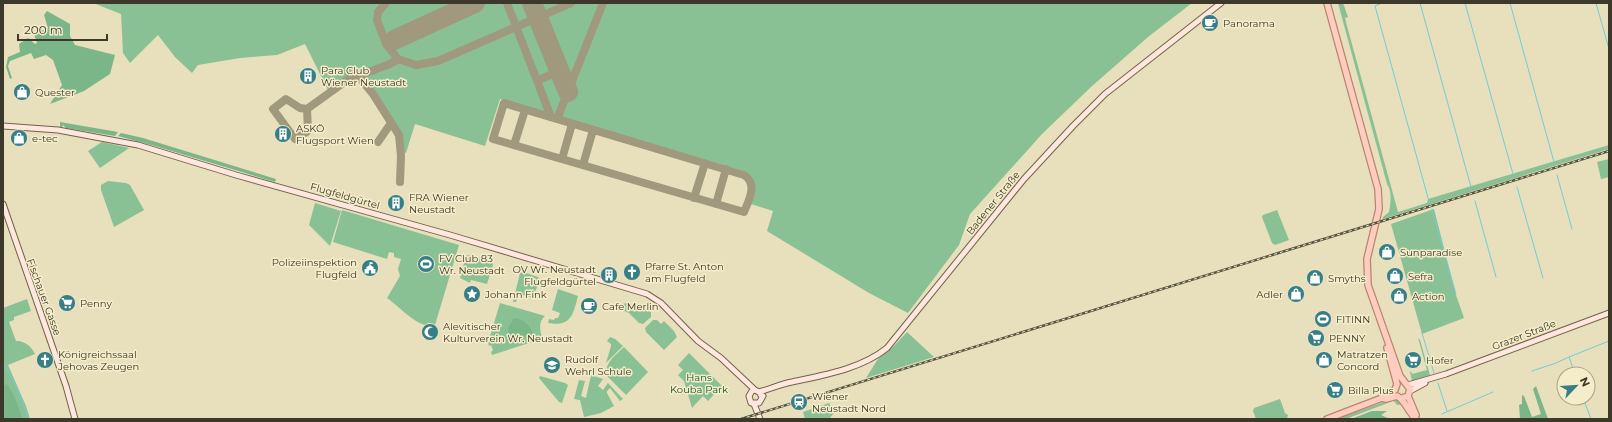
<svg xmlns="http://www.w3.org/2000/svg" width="1612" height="422" font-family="Montserrat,sans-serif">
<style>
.green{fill:#89c195}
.forest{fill:#7bb688}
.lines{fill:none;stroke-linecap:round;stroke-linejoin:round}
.stream{stroke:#6fcfd7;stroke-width:1}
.taxiway{stroke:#a0997e;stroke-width:8}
.runway{stroke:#a0997e;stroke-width:20}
.secondary-casing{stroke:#6d6647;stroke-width:7}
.primary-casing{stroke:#ba8470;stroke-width:8}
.secondary{stroke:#ffe6df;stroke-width:5}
.primary{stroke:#fecdbf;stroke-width:5.5}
.rail-casing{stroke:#575341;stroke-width:2.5}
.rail{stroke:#f5ecc9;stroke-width:1;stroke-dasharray:3;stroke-linecap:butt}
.labels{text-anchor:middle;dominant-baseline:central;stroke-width:3;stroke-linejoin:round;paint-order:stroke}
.poi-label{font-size:10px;fill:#3c392b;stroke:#f5ecc9;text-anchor:start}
.street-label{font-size:10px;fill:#3c392b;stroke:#f5ecc9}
.park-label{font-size:10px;fill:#0f5327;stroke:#f5ecc9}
</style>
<rect width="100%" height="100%" fill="#e8dfbc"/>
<path class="green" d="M93,3H1192L1148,37L1091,87L1042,134L970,214L959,245L908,313L869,293L767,231L773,211L751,204C754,190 759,181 744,171L500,99L485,146L415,124L406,153L402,151L400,135L377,95L360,73L349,77L328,90L305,44L277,55L240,58L198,65L192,73L175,57L158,35L130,63L123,53L121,14Z
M1338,3H1343L1348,17L1345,18L1347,26L1398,212L1427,203L1428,199L1609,145V149L1383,219L1382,218L1389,212C1391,203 1392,191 1387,184Z
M102,142L129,148L100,168L88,151Z
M1609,159V177L1601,179L1597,162Z
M108,181L126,183L130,185L144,210L114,227L101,190V185Z
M315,203L341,211L330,246L309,225Z
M1434,209L1456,295L1464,318L1422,334L1391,224Z
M342,210L459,245L435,325C420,331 398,305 387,298L400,276L398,269L401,259L394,257V253L389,252L387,259L333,242Z
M1277,210L1289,240L1275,245L1272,243L1262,217L1263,215Z
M468,255L492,262L493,265L487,284L471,280L470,283L460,278L466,256Z
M523,272L538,277L540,279L533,298L519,294L516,302H513L520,273Z
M558,289L578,296C573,315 571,327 548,323L549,319L554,320L555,318H558L560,313L552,310Z
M27,299L31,311L14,317V320L9,322L16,341C24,340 32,347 35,354L8,365L26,406L30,419H3V308Z
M500,303L545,316C538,322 540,329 542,338H545L492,355L491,352L493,350L491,345L489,346L488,343Z
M626,303L646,309L651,312V317L643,324L639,323L629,313L622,310L623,304Z
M653,320H657L661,324L664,321L674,331L677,337L664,350L646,332L645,328Z
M907,332L934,357L866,378L878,359L894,346Z
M610,337L615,339L623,346L606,363L611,346V344L607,341Z
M1418,338L1420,340L1430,375L1412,381L1410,372L1411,371L1412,374L1427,370Z
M624,347L648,372L626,395L606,375C605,362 616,355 624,347Z
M689,353L722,386L708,401L703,396L692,408L684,381L678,375L683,370L678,365Z
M591,375L603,379L598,386L603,390L608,383L623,399L620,401L610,388L607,391V393L614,406L601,413L584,417L580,400L574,399L579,380L585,381L581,396L586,398Z
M540,376L565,383L568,385L562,403L559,402L539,378Z
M1280,399L1285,413L1288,415L1287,419H1256L1253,411L1254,408Z
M1393,399L1401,401L1403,404L1397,405L1395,402L1393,401L1346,419H1335Z
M829,403L834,413L829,419H805L803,412Z"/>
<path class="forest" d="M47,11L70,24V36L75,45L115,55L110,74L84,91L50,104L62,85L53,60L46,55L34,59L31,53L10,61L8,66L12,78L10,79L6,67L8,57L20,52L19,44L28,38L35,44L37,43L34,34L48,28L44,15Z
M60,122L118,132L115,136L66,128L63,125L62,127H60Z
M121,133L143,138L276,179L275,182L155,146L118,136Z
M514,318C522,318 530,325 533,333L510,340L508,328Z
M7,384C14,395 19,406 22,419H3V386Z
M1536,386L1548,419H1520L1519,405L1522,404V395L1524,396L1532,417L1541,414L1533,389Z
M1372,411H1387L1381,415L1390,419H1351Z"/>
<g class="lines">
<path class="stream" d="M1382,3L1375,6L1430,205
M1420,3L1471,187
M1465,3L1513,174
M1510,3L1554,162
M1596,3L1609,49
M1557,175L1572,229
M1517,187L1543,278
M1475,201L1496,277
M1432,209L1456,294
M1422,333L1434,373
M3,363C14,380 23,399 28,419
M1532,371L1556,363L1569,357
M1575,374L1569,357L1609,341
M1438,383L1447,411
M1583,398L1591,419
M1442,414L1493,392"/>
<path class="taxiway" d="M386,3L378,12L377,20L386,44L394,40
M507,3L551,117
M386,44L398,59L416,65L438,61L571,3
M398,59L390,64L358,76L373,94L399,135L401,156L400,182
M537,81L559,71
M504,103L744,175C758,184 749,200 744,212L493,139Z
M307,109L300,108L286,99L273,109L295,139L308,131L307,109L350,78L358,76
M557,119L603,3
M378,142L391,123
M514,145L525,110
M562,159L572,124
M583,165L593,130
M694,198L705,163
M716,204L726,169"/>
<path class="runway" d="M532,3L568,92
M394,40L475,3"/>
<g class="secondary-casing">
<path id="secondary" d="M3,126L58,130L138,145L236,175L450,235L647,294L661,303L698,341L721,358L755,390L759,392L762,397
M3,204L66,386L75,419
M1408,385L1446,374L1609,313
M755,390L752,391L749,396L751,403H759L763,396
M1410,391L1425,383
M759,392C770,389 781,384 792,382C824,375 861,369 887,348L1024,179L1073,126L1105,94L1221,3
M754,404L760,419"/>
</g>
<g class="primary-casing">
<path id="primary" d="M1327,3L1378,189L1379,209L1367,259L1368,285L1400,376L1410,389L1408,396L1402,398
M1408,396L1416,415
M1382,398L1386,399L1397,396C1406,401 1408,412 1416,419
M1327,419L1382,398L1384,395L1395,390L1397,384L1387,348"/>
</g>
<use href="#secondary" class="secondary"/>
<use href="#primary" class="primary"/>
<g class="rail-casing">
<path id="rail" d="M741,419L1609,151"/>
</g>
<use href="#rail" class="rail"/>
</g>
<defs>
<g id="cafe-disc" transform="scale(0.9)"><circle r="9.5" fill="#377f87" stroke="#f5ecc9"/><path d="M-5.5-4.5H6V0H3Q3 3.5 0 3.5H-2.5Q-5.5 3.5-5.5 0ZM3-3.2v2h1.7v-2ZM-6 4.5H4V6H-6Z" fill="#fff"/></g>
<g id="building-disc" transform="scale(0.9)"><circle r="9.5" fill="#377f87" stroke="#f5ecc9"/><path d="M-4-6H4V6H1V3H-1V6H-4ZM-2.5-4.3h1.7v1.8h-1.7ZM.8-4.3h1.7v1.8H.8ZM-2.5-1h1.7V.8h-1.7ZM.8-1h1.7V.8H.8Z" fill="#fff"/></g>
<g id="shop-disc" transform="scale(0.9)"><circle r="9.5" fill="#377f87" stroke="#f5ecc9"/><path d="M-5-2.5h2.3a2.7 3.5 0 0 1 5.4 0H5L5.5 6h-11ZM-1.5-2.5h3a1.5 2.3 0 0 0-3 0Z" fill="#fff"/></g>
<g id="stadium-disc" transform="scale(0.9)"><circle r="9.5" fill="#377f87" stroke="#f5ecc9"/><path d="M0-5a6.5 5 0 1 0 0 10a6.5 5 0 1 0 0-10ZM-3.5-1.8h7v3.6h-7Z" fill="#fff"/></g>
<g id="civic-disc" transform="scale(0.9)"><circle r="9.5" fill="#377f87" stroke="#f5ecc9"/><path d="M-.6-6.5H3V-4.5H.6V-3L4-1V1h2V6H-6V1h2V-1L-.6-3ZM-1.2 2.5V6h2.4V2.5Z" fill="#fff"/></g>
<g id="church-disc" transform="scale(0.9)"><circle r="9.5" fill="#377f87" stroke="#f5ecc9"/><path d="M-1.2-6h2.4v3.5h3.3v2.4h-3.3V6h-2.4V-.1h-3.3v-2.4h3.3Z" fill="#fff"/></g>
<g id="sight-disc" transform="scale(0.9)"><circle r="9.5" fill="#377f87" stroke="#f5ecc9"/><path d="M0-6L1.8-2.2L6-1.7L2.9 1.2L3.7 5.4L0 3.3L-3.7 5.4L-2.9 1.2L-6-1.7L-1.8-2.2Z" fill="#fff"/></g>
<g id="supermarket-disc" transform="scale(0.9)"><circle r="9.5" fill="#377f87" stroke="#f5ecc9"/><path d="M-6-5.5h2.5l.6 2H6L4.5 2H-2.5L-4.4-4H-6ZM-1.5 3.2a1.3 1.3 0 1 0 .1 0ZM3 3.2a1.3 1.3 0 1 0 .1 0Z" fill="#fff"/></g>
<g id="mosque-disc" transform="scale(0.9)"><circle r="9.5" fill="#377f87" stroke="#f5ecc9"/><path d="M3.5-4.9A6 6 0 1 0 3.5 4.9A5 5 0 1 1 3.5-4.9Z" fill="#fff"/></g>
<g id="school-disc" transform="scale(0.9)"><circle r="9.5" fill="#377f87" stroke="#f5ecc9"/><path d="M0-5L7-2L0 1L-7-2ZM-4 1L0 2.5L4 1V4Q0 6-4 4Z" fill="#fff"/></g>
<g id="station-disc" transform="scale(0.9)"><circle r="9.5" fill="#377f87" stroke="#f5ecc9"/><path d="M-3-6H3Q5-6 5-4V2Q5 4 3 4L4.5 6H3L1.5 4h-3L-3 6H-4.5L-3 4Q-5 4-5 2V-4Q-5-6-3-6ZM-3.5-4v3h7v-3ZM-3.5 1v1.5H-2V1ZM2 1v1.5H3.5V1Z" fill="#fff"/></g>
</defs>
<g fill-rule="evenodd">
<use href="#cafe-disc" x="1210" y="23"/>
<use href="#building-disc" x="308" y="76"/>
<use href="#shop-disc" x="22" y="92"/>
<use href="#building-disc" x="283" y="134"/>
<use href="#shop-disc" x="19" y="138"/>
<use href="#building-disc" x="396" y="203"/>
<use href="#shop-disc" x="1387" y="252"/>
<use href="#stadium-disc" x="426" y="264"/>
<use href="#civic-disc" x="370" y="268"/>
<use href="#church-disc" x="632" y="272"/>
<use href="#building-disc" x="609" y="275"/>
<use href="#shop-disc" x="1395" y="276"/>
<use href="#shop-disc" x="1315" y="278"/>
<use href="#sight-disc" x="472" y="294"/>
<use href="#shop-disc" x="1296" y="294"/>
<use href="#shop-disc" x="1399" y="296"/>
<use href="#supermarket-disc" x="67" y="303"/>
<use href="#cafe-disc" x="589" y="306"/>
<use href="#stadium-disc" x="1323" y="319"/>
<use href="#mosque-disc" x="430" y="332"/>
<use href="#supermarket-disc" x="1316" y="338"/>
<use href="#church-disc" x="45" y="360"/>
<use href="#shop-disc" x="1324" y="360"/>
<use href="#supermarket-disc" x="1413" y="360"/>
<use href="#school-disc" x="552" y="365"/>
<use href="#supermarket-disc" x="1335" y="390"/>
<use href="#station-disc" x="799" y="402"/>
</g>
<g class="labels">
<g class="poi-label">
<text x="1223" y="23">Panorama</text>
<text x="321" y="70">Para Club<tspan x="321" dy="12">Wiener Neustadt</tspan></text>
<text x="35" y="92">Quester</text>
<text x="296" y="128">ASKÖ<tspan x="296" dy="12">Flugsport Wien</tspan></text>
<text x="32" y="138">e-tec</text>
<text x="409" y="197">FRA Wiener<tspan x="409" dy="12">Neustadt</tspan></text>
<text x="1400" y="252">Sunparadise</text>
<text x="439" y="258">FV Club 83<tspan x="439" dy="12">Wr. Neustadt</tspan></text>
<text x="357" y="262" text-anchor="end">Polizeiinspektion<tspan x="357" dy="12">Flugfeld</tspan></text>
<text x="645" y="266">Pfarre St. Anton<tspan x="645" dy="12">am Flugfeld</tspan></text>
<text x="596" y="269" text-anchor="end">OV Wr. Neustadt<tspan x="596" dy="12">Flugfeldgürtel</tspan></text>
<text x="1408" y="276">Sefra</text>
<text x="1328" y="278">Smyths</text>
<text x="485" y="294">Johann Fink</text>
<text x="1283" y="294" text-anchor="end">Adler</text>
<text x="1412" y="296">Action</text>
<text x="80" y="303">Penny</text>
<text x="602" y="306">Cafe Merlin</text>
<text x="1336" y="319">FITINN</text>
<text x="443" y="326">Alevitischer<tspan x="443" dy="12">Kulturverein Wr. Neustadt</tspan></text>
<text x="1329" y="338">PENNY</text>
<text x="58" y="354">Königreichssaal<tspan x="58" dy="12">Jehovas Zeugen</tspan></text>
<text x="1337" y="354">Matratzen<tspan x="1337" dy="12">Concord</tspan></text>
<text x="565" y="359">Rudolf<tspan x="565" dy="12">Wehrl Schule</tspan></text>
<text x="1426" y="360">Hofer</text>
<text x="1348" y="390">Billa Plus</text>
<text x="812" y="396">Wiener<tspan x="812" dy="12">Neustadt Nord</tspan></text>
</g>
<g class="street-label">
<text transform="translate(345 196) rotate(16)">Flugfeldgürtel</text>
<text transform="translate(993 203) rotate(-51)">Badener Straße</text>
<text transform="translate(44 297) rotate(70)">Fischauer Gasse</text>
<text transform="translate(1524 335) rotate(-21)">Grazer Straße</text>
</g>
<g class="park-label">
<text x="699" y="377">Hans<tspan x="699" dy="12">Kouba Park</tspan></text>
</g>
</g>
<rect width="1612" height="422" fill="none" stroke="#3c392b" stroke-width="8"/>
<g transform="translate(1576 386) rotate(65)"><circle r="19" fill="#f5ecc9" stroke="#aba48a"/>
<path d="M0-3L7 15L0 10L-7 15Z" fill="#377f87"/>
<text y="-6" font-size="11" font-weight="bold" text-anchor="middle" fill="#3c392b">N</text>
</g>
<path d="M18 34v6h89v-6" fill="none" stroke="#3c392b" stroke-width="2"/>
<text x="24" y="34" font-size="12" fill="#3c392b" stroke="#f5ecc9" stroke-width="3" paint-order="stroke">200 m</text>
</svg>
